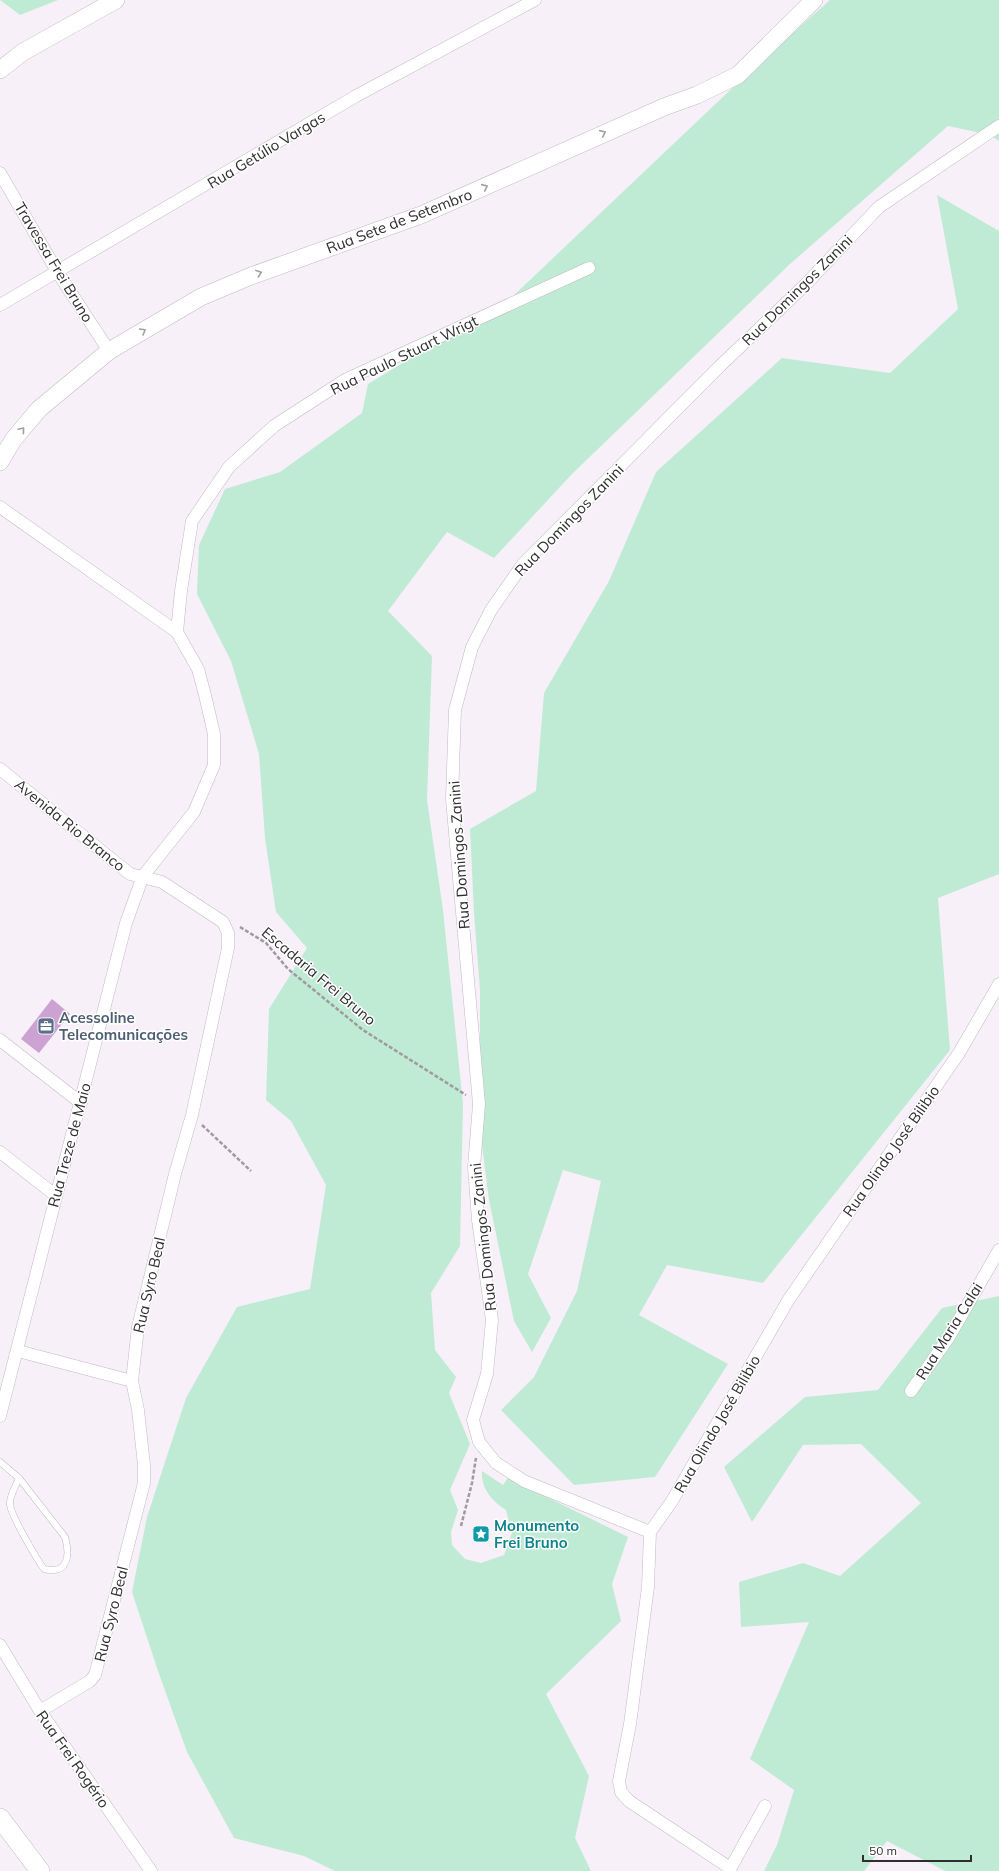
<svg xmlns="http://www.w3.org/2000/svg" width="999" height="1871" font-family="Mulish,sans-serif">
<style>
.green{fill:#bfebd5}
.building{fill:#cca2d2}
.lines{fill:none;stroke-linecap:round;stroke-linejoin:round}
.lane-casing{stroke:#c0bac1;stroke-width:7}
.street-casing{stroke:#c0bac1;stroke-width:13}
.secondary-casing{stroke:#c0bac1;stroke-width:18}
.primary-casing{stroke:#c0bac1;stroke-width:20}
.path{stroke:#9f9a9f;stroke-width:2.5;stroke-dasharray:4 2;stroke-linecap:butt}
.lane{stroke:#fff;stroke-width:6}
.street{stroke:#fff;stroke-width:12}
.secondary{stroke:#fff;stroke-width:17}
.primary{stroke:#fff;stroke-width:19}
.oneway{stroke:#a1a0a1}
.labels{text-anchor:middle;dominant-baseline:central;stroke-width:3;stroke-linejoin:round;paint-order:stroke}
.street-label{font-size:15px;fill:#2f2d2f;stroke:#fff}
.service-label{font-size:15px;font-weight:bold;fill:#4e5e75;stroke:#fff;text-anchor:start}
.culture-label{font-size:15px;font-weight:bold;fill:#0d838f;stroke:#fff;text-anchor:start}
</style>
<rect width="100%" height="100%" fill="#f7f0f8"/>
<path class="green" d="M0,0H58L20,15Z
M830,0H999V141L990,135L948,126L790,264L572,474L494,558L447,532L388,611L432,656L427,800L443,910L463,1104L460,1246L431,1293L435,1350L456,1377L449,1393L470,1444L450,1490L458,1510L451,1532L452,1545L465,1559L481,1563L504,1555L512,1533L506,1510C492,1501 481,1489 482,1471L503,1485L508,1478L628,1537L612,1584L621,1621L546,1694L589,1776L575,1838L591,1871H335L304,1856L234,1838L187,1752L158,1671L132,1592L147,1517L186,1398L237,1307L310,1289L326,1185L291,1121L266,1100L269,1009L307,948L276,912L265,838L259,754L231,661L197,594L199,545L225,489L280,472L362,413L368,384L512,297L745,76Z
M937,195L999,231V874L938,898L950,1050L763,1283L667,1265L639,1315L728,1364L655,1477L574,1485L501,1410L534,1377L577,1291L601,1181L563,1170L528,1274L551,1318L532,1352L514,1321L489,1200L480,1130V990L474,913L470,829L536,791L544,693L609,581L656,472L782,358L890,373L958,309Z
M999,1296V1871H945L887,1841L864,1871H764L777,1845L794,1790L750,1759L809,1622L741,1627L739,1582L803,1563L840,1576L921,1503L861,1444L803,1445L752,1522L724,1467L805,1397L878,1390L942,1308Z"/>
<path class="building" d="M52,999L70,1014L39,1053L21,1039Z"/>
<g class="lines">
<g class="lane-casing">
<path id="lane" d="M0,1462L19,1478L65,1537C70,1555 69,1575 44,1569C36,1558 12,1517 10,1505C9,1496 16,1486 19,1478"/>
</g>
<g class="street-casing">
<path id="street" d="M0,173L58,273L109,351
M0,305L356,96L535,0
M0,507L177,632
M0,769L130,874L162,882L223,922L228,933V948L192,1115L175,1174L138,1327L132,1381L138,1410L144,1465V1483L95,1675L90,1681L40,1711
M0,1040L81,1103
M0,1152L55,1195
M18,1351L132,1381
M911,1391L949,1337L999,1250
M0,1416L126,923L143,876L194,812L214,765V734L205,695L198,669L177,632L181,591L192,521L229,467L274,426L345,380L589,268
M650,1532L524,1481L496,1463L479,1442L473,1420L487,1374L492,1320L478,1220L474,1167L479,1104L452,799L455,710L472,647L491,610L523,564L720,366L805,285L879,207L999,126
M0,1645L40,1711L151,1871
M730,1868L629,1801L621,1792L619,1781L630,1724L648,1587L650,1532L672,1501L789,1299L959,1053L999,984
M729,1871L765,1806"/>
</g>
<g class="secondary-casing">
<path id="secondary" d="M0,70L23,52L116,0
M0,462L13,440L39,409L109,351L201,297L251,276L421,215L664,107L697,95L738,75L814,0"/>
</g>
<g class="primary-casing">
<path id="primary" d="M0,1818L40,1871"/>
</g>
<path class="path" d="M240,927L266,943L288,969L363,1030L466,1095
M202,1125L251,1171
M461,1526L472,1483L476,1458"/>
<use href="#lane" class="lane"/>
<use href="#street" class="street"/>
<use href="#secondary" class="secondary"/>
<use href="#primary" class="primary"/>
</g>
<defs><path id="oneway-chevron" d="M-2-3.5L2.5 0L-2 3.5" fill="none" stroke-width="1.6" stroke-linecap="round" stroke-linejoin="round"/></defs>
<g class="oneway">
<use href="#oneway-chevron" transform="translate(603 133) rotate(-24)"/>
<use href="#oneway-chevron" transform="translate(485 187) rotate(-24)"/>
<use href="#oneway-chevron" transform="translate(259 273) rotate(-20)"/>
<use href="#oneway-chevron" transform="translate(143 331) rotate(-31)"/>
<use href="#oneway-chevron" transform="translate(22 430) rotate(-50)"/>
</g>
<defs>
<g id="office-square" transform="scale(0.9)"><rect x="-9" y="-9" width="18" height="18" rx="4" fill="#5c6f8a" stroke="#fff"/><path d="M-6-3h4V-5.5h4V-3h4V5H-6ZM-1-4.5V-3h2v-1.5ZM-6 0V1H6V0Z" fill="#fff"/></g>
<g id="sight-square" transform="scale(0.9)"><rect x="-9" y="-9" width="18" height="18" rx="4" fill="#0f9aa8" stroke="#fff"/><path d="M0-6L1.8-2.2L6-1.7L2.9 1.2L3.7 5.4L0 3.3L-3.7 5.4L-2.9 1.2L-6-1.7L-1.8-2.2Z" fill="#fff"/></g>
</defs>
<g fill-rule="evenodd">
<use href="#office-square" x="46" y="1026"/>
<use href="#sight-square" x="481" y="1534"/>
</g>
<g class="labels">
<g class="street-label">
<text transform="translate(266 150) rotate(-31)">Rua Getúlio Vargas</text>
<text transform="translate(399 221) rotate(-21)">Rua Sete de Setembro</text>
<text transform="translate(54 262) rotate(59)">Travessa Frei Bruno</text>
<text transform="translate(797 290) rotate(-45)">Rua Domingos Zanini</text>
<text transform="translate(404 355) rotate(-26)">Rua Paulo Stuart Wrigt</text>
<text transform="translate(569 520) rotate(-46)">Rua Domingos Zanini</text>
<text transform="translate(70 825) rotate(39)">Avenida Rio Branco</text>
<text transform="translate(459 855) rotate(-94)">Rua Domingos Zanini</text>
<text transform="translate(319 976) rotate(40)">Escadaria Frei Bruno</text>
<text transform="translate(69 1145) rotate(-75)">Rua Treze de Maio</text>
<text transform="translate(891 1151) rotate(-55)">Rua Olindo José Bilibio</text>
<text transform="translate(483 1237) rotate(-96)">Rua Domingos Zanini</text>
<text transform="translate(149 1285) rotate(-77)">Rua Syro Beal</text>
<text transform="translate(949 1331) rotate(-58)">Rua Maria Calai</text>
<text transform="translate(717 1424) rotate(-60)">Rua Olindo José Bilibio</text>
<text transform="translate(111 1614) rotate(-76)">Rua Syro Beal</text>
<text transform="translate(73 1759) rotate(55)">Rua Frei Rogério</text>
</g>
<g class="service-label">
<text x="59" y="1017">Acessoline<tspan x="59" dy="17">Telecomunicações</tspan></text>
</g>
<g class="culture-label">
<text x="494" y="1525">Monumento<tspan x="494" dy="17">Frei Bruno</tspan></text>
</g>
</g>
<path d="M863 1855v6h108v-6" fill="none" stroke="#2f2d2f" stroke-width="2"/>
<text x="869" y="1855" font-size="12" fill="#2f2d2f" stroke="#ffffff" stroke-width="3" paint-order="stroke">50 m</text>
</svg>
